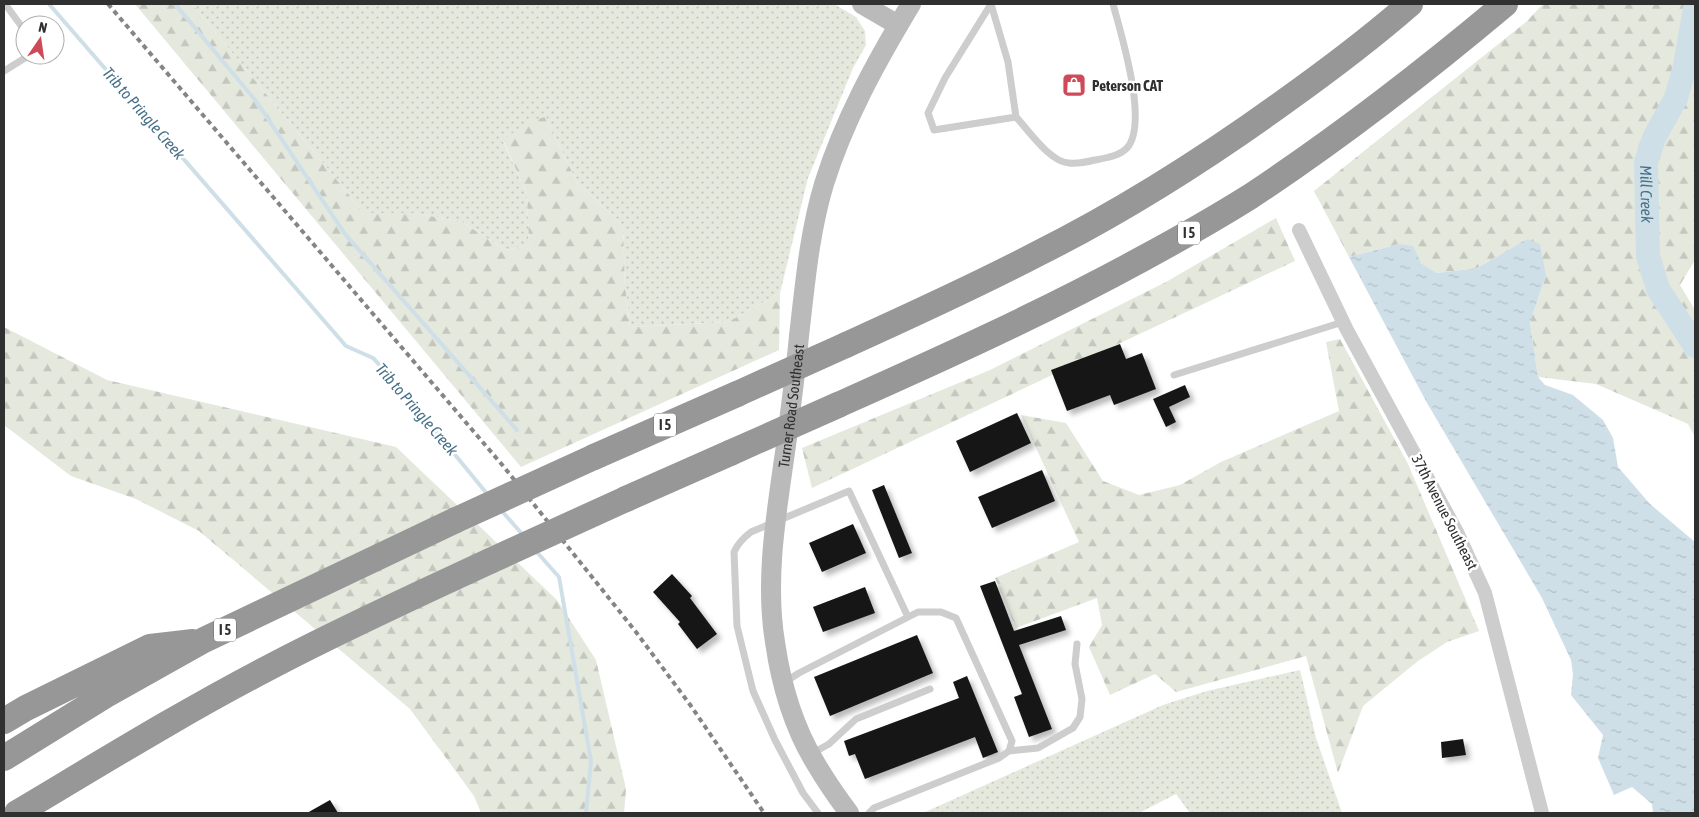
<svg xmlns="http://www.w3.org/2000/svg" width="1699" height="817" font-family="'Asap Condensed',sans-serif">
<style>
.grass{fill:url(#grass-dots)}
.forest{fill:url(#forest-firs)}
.water{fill:url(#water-ripples)}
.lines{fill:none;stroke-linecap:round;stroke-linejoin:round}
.stream{stroke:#cfdfe8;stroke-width:4}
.river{stroke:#cfdfe8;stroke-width:24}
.building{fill:#171717;filter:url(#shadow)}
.lane{stroke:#cdcdcd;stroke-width:7}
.street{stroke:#cdcdcd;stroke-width:14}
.secondary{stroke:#bababa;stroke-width:20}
.highway{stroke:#979797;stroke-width:26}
.rail{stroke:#858585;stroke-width:4;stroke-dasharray:5 4;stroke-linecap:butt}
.highway-bridge{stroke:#979797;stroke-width:26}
.labels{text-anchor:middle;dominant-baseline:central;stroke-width:5;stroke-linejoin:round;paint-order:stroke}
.shield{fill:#fff;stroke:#6e6e6e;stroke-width:1}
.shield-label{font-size:14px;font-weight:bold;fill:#303030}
.poi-label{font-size:15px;font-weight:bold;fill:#303030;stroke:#fff;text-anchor:start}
.street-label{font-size:15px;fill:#303030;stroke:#fff}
.water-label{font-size:16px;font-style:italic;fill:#487189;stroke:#fff}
</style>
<defs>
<pattern id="grass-dots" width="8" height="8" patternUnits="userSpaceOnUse" patternTransform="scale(1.25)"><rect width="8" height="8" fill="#e4e8dd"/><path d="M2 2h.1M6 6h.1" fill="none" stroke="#c4c7be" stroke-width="1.8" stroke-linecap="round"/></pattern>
<pattern id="forest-firs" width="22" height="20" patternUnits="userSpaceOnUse" patternTransform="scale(1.25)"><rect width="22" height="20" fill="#e4e8dd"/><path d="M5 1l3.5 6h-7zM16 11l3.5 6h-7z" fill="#c4c7be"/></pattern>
<pattern id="water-ripples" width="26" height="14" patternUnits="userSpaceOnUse" patternTransform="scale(1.25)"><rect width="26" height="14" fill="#cfdfe8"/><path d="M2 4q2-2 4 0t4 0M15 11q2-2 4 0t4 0" fill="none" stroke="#b2c0c7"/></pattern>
<filter id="shadow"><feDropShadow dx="4.5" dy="4.5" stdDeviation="2.5" flood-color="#0004"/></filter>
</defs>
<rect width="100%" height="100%" fill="#fff"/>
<path class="grass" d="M192,4H834L856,17L865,31L866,45L853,68L808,178L780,293L728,322L630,327L625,286L623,226L577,182L545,117L503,141L527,194L529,245L505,250L462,222L414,213H364Z
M1300,670L1316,738L1342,813H1190L1176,794L1139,813H923L1163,705L1207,691Z"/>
<path class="forest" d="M135,4H192L364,213H414L462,222L505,250L529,245L527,194L503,140L528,122L545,117L577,182L623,226L625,286L630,327L728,322L780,293L779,350L521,467Z
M1543,4H1695V260L1680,285L1695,310V437L1688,424L1596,384L1538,377L1530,322L1546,276L1527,239L1477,268L1437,273L1421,263L1399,244L1349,257L1314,191L1526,22Z
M1276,218L1295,261L812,488L802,448L990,370L1166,282Z
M4,327L107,380L396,447L557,600L596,660L626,789L624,813H481L474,796L410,709L199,531L136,499L71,476L4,425Z
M1340,339L1408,464L1479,631L1447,642L1418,661L1363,706L1338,773L1306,656L1176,692L1155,674L1110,695L1089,647L1102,625L1097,598L1016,628L995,578L1079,542L1021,415L1066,423L1103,481L1139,495L1180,485L1221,462L1339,411L1326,342Z"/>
<path class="water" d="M1527,239L1540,244L1546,276L1530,322L1538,377L1545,385L1573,395L1603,420L1613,438L1618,467L1650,504L1695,542V813H1653L1652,804L1632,787L1614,795L1598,758L1603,735L1571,695L1573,674L1571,660L1542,598L1427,403L1349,257L1399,244L1413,246L1421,263L1437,273L1477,268Z"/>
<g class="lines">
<path class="stream" d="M49,4L346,346L373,358L393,379L488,495
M175,4L256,101L345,234L517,430
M501,510L523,535
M535,550L559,577L591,761L586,813"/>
<path class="river" id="s1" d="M1695,8L1685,66L1676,98L1654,138L1646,162L1648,256L1658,289L1695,346"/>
</g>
<path class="building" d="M1120,344L1126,359L1142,353L1156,389L1114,405L1110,395L1067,411L1051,370Z
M1185,385L1190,397L1169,407L1176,422L1166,427L1153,399Z
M1017,413L1031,443L970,472L956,441Z
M1042,470L1055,501L992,528L978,497Z
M884,485L912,553L899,558L872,490Z
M853,524L866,553L822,572L809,543Z
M672,574L692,596L690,598L717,634L697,649L678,624L680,622L653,592Z
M995,581L1014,631L1061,616L1066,630L1019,645L1052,729L1029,737L1014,697L1022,694L980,586Z
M865,587L875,613L823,632L813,607Z
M917,635L933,673L830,716L814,677Z
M967,676L998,752L983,758L975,737L865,779L855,754L849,756L844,741L959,698L953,682Z
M1463,739L1466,755L1442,758L1441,742Z
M330,800L338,813H307Z"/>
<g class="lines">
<path class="lane" d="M5,4L25,31
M991,4L1008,62L1016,117L934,130L928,113L945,78Z
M4,71L25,58L27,55
M1016,117C1029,131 1050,162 1069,163C1078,164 1087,162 1095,160C1106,158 1119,156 1127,148C1149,123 1121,34 1113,4
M1174,375L1343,322
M785,682L799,673L918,612H941L956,618L1012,741L1009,751L999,758L874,808L869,813
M1009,751L1038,748L1073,728L1080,717L1082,699L1075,664L1077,644
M811,754L829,744L856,719L930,689
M818,813L803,793L775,740L753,691L737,626L734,552C738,543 743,538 751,532L849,491L908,617"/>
<path class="street" d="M1299,230L1347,330L1457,532L1485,593L1542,813"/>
<g class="secondary">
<path d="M862,4L898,25"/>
<path id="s2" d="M849,813C837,797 826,781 816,764C794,728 781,684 775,642C764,575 778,505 787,438C791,404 796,370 799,336C805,285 809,234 824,184C844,120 876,62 911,4"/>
</g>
<path class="highway" d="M846,345C910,316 974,287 1037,254C1125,210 1208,157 1288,99C1330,69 1371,38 1410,4
M838,405C941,359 1043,313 1142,259C1179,239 1216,218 1251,196C1340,137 1424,72 1505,4
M594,457L737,394
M626,499L730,453
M4,721L26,708L150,647L193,642
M4,758L106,695L204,640L456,520
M17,813C101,763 185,711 272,666C344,628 417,595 490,561"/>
<path class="rail" d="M108,4L504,467L636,632L691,706L764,813"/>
<path class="highway-bridge" d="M737,394L846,345
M730,453L838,405
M456,520L594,457
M490,561L626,499"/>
</g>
<defs>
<g id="shop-square" transform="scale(1.25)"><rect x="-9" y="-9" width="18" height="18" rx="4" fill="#cf4a58" stroke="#fff"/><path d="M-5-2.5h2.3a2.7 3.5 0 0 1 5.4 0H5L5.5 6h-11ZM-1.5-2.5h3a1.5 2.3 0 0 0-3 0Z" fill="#fff"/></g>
</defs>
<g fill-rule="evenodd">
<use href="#shop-square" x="1074" y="85"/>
</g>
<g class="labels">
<g class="shield">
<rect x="1178" y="221.5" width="22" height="23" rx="4"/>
<rect x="654" y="413.5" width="22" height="23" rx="4"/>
<rect x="214" y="618.5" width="22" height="23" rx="4"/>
</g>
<g class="shield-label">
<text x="1189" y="233">I 5</text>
<text x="665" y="425">I 5</text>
<text x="225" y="630">I 5</text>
</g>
<g class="poi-label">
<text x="1092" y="85">Peterson CAT</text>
</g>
<g class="street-label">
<text stroke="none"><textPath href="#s2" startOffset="426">Turner Road Southeast</textPath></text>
<text transform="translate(1445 512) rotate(63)">37th Avenue Southeast</text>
</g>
<g class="water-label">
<text transform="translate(144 113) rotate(49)">Trib to Pringle Creek</text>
<text stroke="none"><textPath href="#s1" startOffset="195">Mill Creek</textPath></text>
<text transform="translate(417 409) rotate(49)">Trib to Pringle Creek</text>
</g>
</g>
<rect width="1699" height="817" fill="none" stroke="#303030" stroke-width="10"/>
<g transform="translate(40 40) rotate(13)"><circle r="24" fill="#ffffff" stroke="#acacac"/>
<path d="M0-4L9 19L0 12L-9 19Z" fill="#cf4a58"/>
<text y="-8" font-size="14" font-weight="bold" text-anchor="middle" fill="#303030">N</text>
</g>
</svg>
